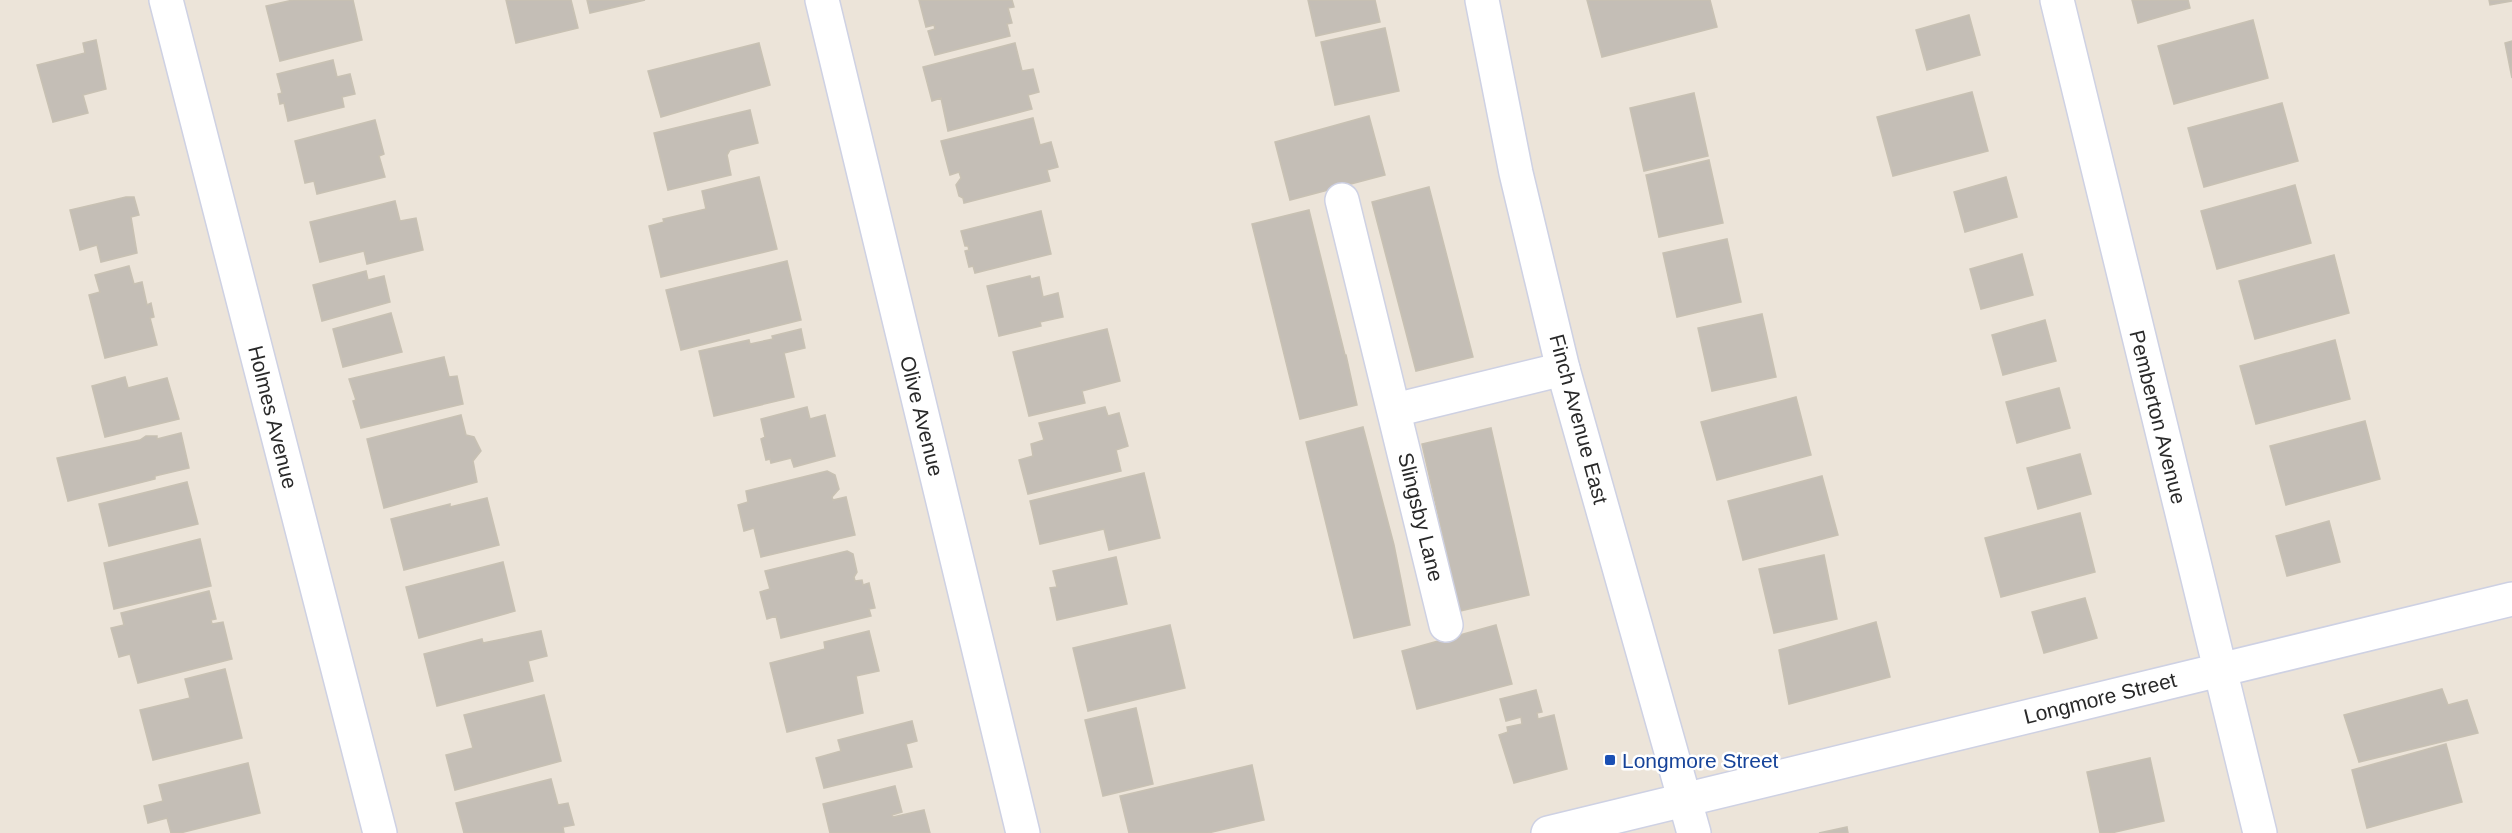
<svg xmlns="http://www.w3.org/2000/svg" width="2512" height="833" font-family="Helvetica,sans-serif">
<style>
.building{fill:#c4beb6;stroke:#c8c1b3;stroke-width:1.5}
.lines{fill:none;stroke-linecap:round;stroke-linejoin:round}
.minor-casing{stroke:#ced1e3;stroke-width:36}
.secondary-casing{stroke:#ced1e3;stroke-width:36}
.minor{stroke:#fff;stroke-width:33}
.secondary{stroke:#fff;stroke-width:33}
.transit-dot{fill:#1a4fb4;stroke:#fff;stroke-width:2}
.labels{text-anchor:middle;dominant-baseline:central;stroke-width:5;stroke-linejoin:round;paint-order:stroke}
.street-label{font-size:21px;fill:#292929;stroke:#fff}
.transit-label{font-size:21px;fill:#164399;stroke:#fff;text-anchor:start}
</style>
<rect width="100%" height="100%" fill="#ece4d9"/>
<path class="building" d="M293,0H353L362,40L280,61L266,6Z
M506,0H571L578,28L516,43Z
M587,0H645L590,13Z
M919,0H1012L1014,7L1008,8L1012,23L1007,24L1010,36L935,55L928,31L935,29L934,25L926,27Z
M1308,0H1375L1380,22L1316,36Z
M1587,0H1710L1717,27L1602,57Z
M2132,0H2188L2190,8L2138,23Z
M2489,0H2512V1L2490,5Z
M1969,15L1980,55L1927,70L1916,30Z
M2253,20L2268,78L2174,104L2158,46Z
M1385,28L1399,91L1335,105L1321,42Z
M96,40L106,89L83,95L88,113L53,122L37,65L85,53L83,43Z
M2512,41V78L2505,43Z
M759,43L770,85L661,117L648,71Z
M1015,43L1022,71L1033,69L1039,92L1028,95L1032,109L948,131L941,98L932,101L923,67Z
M333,60L337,77L350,74L355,94L342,97L344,107L288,121L284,103L280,104L278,94L282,93L277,74Z
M1972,92L1988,151L1893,176L1877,117Z
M1694,93L1708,156L1644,171L1630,108Z
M2282,103L2298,161L2204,187L2188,128Z
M750,110L758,143L730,150L727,155L731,175L668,190L654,133Z
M1369,116L1385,175L1290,200L1275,142Z
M1033,118L1040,145L1051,142L1058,167L1047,170L1050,181L964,203L963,198L959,196L956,185L961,178L959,172L950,175L941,141Z
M375,120L384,154L379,156L385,177L317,194L314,181L305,183L295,141Z
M1709,160L1723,223L1659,237L1646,175Z
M759,177L777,249L661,277L649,226L664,222L663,219L706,209L702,191Z
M2006,177L2017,217L1965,232L1954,192Z
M2295,185L2311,243L2217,269L2201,211Z
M1429,187L1473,357L1416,371L1372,202Z
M126,197H134L139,215L131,217L137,253L101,262L97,245L80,250L70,210Z
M395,201L400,221L416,218L423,250L367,264L364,251L320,262L310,222Z
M1309,210L1345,355H1346L1357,405L1300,419L1252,224Z
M1041,211L1051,254L975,273L973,266L969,267L965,251L969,250L968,246H965L961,231Z
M1727,239L1741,302L1677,317L1663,253Z
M2022,254L2033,295L1981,309L1970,269Z
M2334,255L2349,313L2255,339L2239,281Z
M787,261L801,320L681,350L666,290Z
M129,266L134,284L142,282L147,305L151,303L154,317L150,318L157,345L105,358L89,295L100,292L95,275Z
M366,271L368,280L384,276L390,302L322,321L313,285Z
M1030,276L1031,279L1039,277L1043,297L1058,293L1063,317L1040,322L1041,326L999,336L987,286Z
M391,313L402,352L343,367L333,329Z
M1762,314L1776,377L1712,391L1698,328Z
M2045,320L2056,361L2003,375L1992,335Z
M801,329L805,348L784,353L794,397L714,416L699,351L749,340L750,344L773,339L772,336Z
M1107,329L1120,381L1082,391L1085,403L1029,416L1013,352Z
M2335,340L2350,399L2256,424L2240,366Z
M444,357L449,377L457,376L463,404L361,428L353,401L356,400L349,379Z
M125,377L128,388L167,378L179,419L105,437L92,386Z
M2059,388L2070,428L2017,443L2006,402Z
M1796,397L1811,455L1717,480L1701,422Z
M807,407L810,419L825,415L835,456L794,467L791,458L771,463L770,459L766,460L761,439L765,437L761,419Z
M1105,407L1108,416L1119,413L1128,446L1116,450L1121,471L1028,494L1019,460L1033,456L1031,444L1044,440L1039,423Z
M461,415L466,435L474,437L481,451L473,461L477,482L384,508L367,439Z
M2365,421L2380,479L2286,505L2270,446Z
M1363,427L1394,545L1410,625L1354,638L1306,442Z
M1491,428L1529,595L1460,611L1422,444Z
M181,433L189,468L155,476V479L68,501L57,458L140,440L146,436H157V439Z
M2080,454L2091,494L2038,509L2027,468Z
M827,471L835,475L839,489L832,497L833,500L846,497L855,535L761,557L754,528L744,531L738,505L748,502L746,491Z
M1144,473L1160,538L1109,550L1104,529L1040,544L1030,501Z
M1822,476L1838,535L1743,560L1728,501Z
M187,482L198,524L109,546L99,504Z
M487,498L499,545L404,570L391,519L450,504V507Z
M2080,513L2095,572L2001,597L1985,538Z
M2329,521L2340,562L2287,576L2276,536Z
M200,539L211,586L114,609L104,563Z
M847,551L853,554L857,572L854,577L855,581L862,580L863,585L869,583L875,608L869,609L871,616L781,638L776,616L767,619L760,592L770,589L765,571Z
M1824,555L1837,619L1774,633L1759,569Z
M1116,557L1127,604L1057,620L1050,588L1057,587L1053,571Z
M503,562L515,611L419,638L406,587Z
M209,591L216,619L211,620L212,624L223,622L232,659L138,683L130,654L119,657L111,628L124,625L121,613Z
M2085,598L2097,638L2044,653L2032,612Z
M1876,622L1890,677L1789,704L1779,650Z
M1170,625L1185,688L1088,711L1073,648Z
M1496,625L1512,684L1417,709L1402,651Z
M541,631L547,656L528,661L533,681L437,706L424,654L482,639L483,643Z
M869,631L879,671L856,676L863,713L787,732L770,663L825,649L824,642Z
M225,669L242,738L153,760L140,710L190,698L185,679Z
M2442,689L2448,705L2467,700L2478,733L2359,762L2344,715Z
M1536,690L1542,712L1537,713L1538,719L1554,715L1567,769L1514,783L1499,735L1508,732L1507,727L1522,724L1521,717L1506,721L1500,699Z
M544,695L561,761L455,790L446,755L473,748L464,715Z
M1136,708L1153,784L1103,796L1085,720Z
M912,721L917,741L906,744L912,767L824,788L816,758L841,751L838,740Z
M2446,744L2462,802L2367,828L2352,770Z
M2150,758L2164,821L2111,833H2100L2087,772Z
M248,763L260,813L180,833H171L167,818L148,823L144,806L163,801L159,785Z
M1252,765L1264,820L1208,833H1129L1120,796Z
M551,779L558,805L568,803L574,825L563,827L564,833H464L456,803Z
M895,786L902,812L892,815L893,817L924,810L930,833H830L823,804Z
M1847,827L1848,833H1819Z"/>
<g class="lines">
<g class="minor-casing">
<path id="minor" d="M166,0L380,833
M822,0L1023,833
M2057,0L2260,833
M1342,200L1446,625
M1395,410L1563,369
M1548,833L2512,599"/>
</g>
<g class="secondary-casing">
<path id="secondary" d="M1482,0L1516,173L1563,369L1694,833"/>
</g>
<use href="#minor" class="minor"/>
<use href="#secondary" class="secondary"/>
</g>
<rect class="transit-dot" x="1604" y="754" width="12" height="12" rx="3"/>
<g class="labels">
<g class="street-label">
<text transform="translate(922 416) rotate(76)">Olive Avenue</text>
<text transform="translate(273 417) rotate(76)">Holmes Avenue</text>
<text transform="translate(2158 417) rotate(76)">Pemberton Avenue</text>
<text transform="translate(1579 419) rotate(75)">Finch Avenue East</text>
<text transform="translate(1421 517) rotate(76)">Slingsby Lane</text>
<text transform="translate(2100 698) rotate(-14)">Longmore Street</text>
</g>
<g class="transit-label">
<text x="1622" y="760">Longmore Street</text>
</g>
</g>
</svg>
